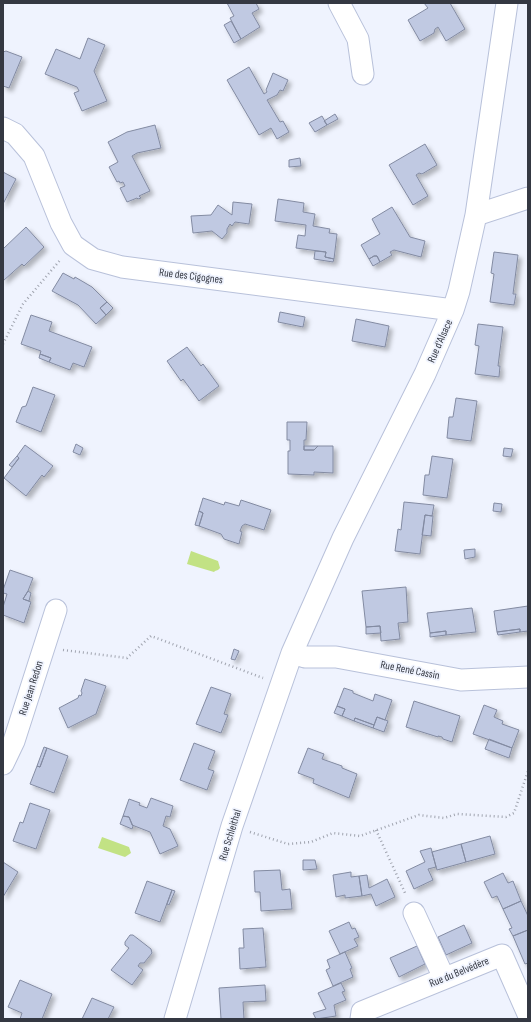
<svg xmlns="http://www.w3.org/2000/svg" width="531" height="1022" font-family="'Sofia Sans Condensed',sans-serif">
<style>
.water{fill:#c2e284}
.building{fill:#c0c9e2;stroke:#838ba2;filter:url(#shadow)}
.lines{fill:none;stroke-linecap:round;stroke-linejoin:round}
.minor-casing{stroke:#b8c1da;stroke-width:23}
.path{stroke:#a0a4af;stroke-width:2.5;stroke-dasharray:1 3;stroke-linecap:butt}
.minor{stroke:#fff;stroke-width:21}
.labels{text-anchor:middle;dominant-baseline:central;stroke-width:3.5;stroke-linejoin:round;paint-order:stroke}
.street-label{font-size:11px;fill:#343842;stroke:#eff3fe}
</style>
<defs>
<filter id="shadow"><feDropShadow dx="3.5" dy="3.5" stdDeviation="2" flood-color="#0004"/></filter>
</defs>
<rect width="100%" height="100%" fill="#eff3fe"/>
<path class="water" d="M191,551L218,561L220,568L218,570L215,571L214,572L187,564Z
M102,837L129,847L131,853L125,857L98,848Z"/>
<path class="building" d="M227,3H256L259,9L252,13L260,27L241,39L230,18L234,16Z
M424,3H450L465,29L446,41L438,27L435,29L434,33L420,41L408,20L428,8Z
M231,21L241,39L234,43L224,25Z
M88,38L105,45L94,71L107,101L82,111L74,93L79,91L77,87L45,74L56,49L80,59Z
M6,51L22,57L9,88L3,86V52Z
M249,67L264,94L267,92L266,90L273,73L288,80L283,91L280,90L277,95L267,100L280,122L283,121L289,132L277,139L271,128L259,135L227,80Z
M335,114L338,119L327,125L324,121Z
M322,116L327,125L315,132L309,123Z
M155,125L161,148L137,153L132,156L150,191L139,196L141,198L138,199L137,198L127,202L120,188L125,186L123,182L120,183L119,181L117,182L109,167L118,162L108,142L127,132Z
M425,144L437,165L422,174L419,173L416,175L428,196L413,205L389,165Z
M300,158L301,166L289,167V160Z
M3,172L16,179L3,204Z
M278,199L304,203L303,212L315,214L313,226L330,229L329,233L337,234L334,259L325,257L326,252L296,248L298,235L305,236L306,225L275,221Z
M233,202L252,204L249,224L235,222L232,226L230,224L227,229V233L222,239L212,231L193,233L191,216L211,215L218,205L232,215Z
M392,207L410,237L425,241L421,257L394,250L390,252L392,255L380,262L377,256H374L369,259L361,245L380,234L372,219Z
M26,227L44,247L24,266L22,264L3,281V249Z
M315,251L326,252L325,257L334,259L333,262L314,259Z
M494,252L518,255L513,294H516L514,305L490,302L494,274L491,273Z
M374,256H377L380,262L373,266L369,259Z
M63,273L74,279L75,277L92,287L107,302L100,308L106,315L96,324L78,305L52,291Z
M107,302L113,308L106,315L100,308Z
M280,312L305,317L303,327L278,322Z
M31,315L52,322L49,331L92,347L84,367L73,363L70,370L49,362L51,358L40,354L41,351L21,344Z
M356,319L389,326L385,347L352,341Z
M478,324L503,327L498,366H500L499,377L475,374L479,346L475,345Z
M187,347L201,366L203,364L219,386L199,401L183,379L181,381L167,361Z
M40,354L51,358L49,362L39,358Z
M33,387L55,395L41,432L16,422L22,407L26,406Z
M456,398L477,401L471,441L447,438L449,417H453Z
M287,422H307L306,440H304V450H314L318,446H333V473L314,472V475L288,474V451H290V440H287Z
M76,444L83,448L80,455L73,452Z
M25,445L53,466L44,477L42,475L26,496L4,478L19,458L17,456Z
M304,446H318L314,450H304Z
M504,448L513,449L511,457L503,456Z
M17,456L19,458L12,467L9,465Z
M432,456L453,459L447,498L423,495L425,475H429Z
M203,498L224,505L225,502L239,506L241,500L271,510L264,530L245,524L242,526L240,531L242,532L239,544L224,539L221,534L199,526L203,513L199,511Z
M404,502L434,505L432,516L425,515L420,554L395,551L398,529L401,530Z
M494,503L502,504L501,512L493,511Z
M199,511L203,513L199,526L195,525Z
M425,515L433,516L431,536L422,535Z
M475,549V557L465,559L464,550Z
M10,570L33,578L28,591L23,599L31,602L24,623L3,615V607L7,594L3,593V590Z
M406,587L408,622L398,623L400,639L381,641L380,626L366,627L362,591Z
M28,591L31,593L29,601L23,599Z
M528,606V631L520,632V629L497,632L494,611Z
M472,608L476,632L446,635V631L430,633L427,613Z
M380,626L381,633L366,634V627Z
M520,629V632L498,635L497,632Z
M446,631V635L430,637V633Z
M234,649L239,651L235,660L231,659Z
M85,679L106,686L96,714L68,728L59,708L78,698L79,695L81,696L82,693L81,691Z
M211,687L231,694L224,714L228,715L221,733L196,724Z
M344,688L353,691V693L373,701L375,694L392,700L385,720L377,717L374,725L355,718L354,721L342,716L345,709L337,706Z
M414,701L460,716L452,742L443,739L442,737L438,736V737L406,727Z
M484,705L497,710L494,717L503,721L502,724L519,730L512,748L473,734Z
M337,706L345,709L342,716L334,713Z
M377,717L388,721L384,732L373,728Z
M355,718L374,725L373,728L354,721Z
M489,739L512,748L509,758L485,749Z
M194,743L215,751L208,769L214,771L207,790L180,780Z
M44,747L47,748L40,767L37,766Z
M47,748L68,756L54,793L30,784L37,766L40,767Z
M308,748L324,754L322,759L342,766V768L357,774L349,798L313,783L314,779L298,773Z
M151,798L173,806L170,817L166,816L163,826L170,829L178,846L160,854L150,832L132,825L129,817L123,816L129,799L140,803L139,805L147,808Z
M30,803L50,810L36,849L13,841L20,822L23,823Z
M123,816L129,817L133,826L132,829L120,824Z
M490,836L495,854L466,862L461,844Z
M461,844L466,862L437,870L432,852Z
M431,848L436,867L428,869L433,880L414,889L406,871L425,862L420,851Z
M303,860H315L317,869L303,870Z
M3,862L18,872L3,897Z
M280,870L282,890L290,889L292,909L261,911L260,892H255L254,871Z
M351,872V877L359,876L362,896L345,898V895L336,897L333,875Z
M503,873L508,883L513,881L521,901L503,909L497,896L492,898L484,882Z
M367,875L369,888L387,879L395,897L376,906L371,894L362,896L359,876Z
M147,881L172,890L160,922L135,913Z
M172,890L175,891L169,905L167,904Z
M521,901L528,916V930L513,936L509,929L512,928L503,909Z
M349,922L352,929L355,928L359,937L354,939L358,946L340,954L329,931Z
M464,925L472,943L446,955L438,937Z
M263,928L266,967L240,969L239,948H244L243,929Z
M528,930V963L525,964L513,936Z
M130,935H133L151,949L152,953L144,963H140L138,966L143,970L132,985L111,970L129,948L125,945V942Z
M417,946L425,964L399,977L390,958Z
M345,952L352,968L350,969L353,977L333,986L326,970L330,968L327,960Z
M20,980L52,994L42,1019H20L22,1013L8,1007Z
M341,983L345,991L342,992L346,1000L334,1005L336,1016L316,1019L313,1013L326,1009L318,993Z
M265,985L266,1001L243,1002L244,1019H221L219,988Z
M92,998L114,1007L108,1019H82Z"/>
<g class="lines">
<g class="minor-casing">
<path id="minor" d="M339,3L358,39L363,74
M3,128L15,134L34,156L61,223L73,245L93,259L122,267L453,310
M476,215L528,198
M292,653L305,657H336L461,680L528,677
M3,764L14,741L56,610
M414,913L444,978
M175,1019L232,826L292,653L343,538L425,374L453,310L459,291L476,215L507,3
M361,1019L362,1012L502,955L528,1014"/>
</g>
<path class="path" d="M3,344L23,304L61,259
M63,650L127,658L151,636L263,678
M376,830L406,895
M250,832L288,844L311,842L333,833L360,836L419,815L444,818L457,814L506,817L514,813L528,771"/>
<use href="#minor" class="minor"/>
</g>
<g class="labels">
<g class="street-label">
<text transform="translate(191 276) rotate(7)">Rue des Cigognes</text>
<text transform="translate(440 341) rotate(-66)">Rue d'Alsace</text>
<text transform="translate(410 670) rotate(11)">Rue René Cassin</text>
<text transform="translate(31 688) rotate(-72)">Rue Jean Redon</text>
<text transform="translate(230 835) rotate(-73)">Rue Schleithal</text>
<text transform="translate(459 972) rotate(-22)">Rue du Belvédère</text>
</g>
</g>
<rect width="531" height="1022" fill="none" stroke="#343842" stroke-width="8"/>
</svg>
